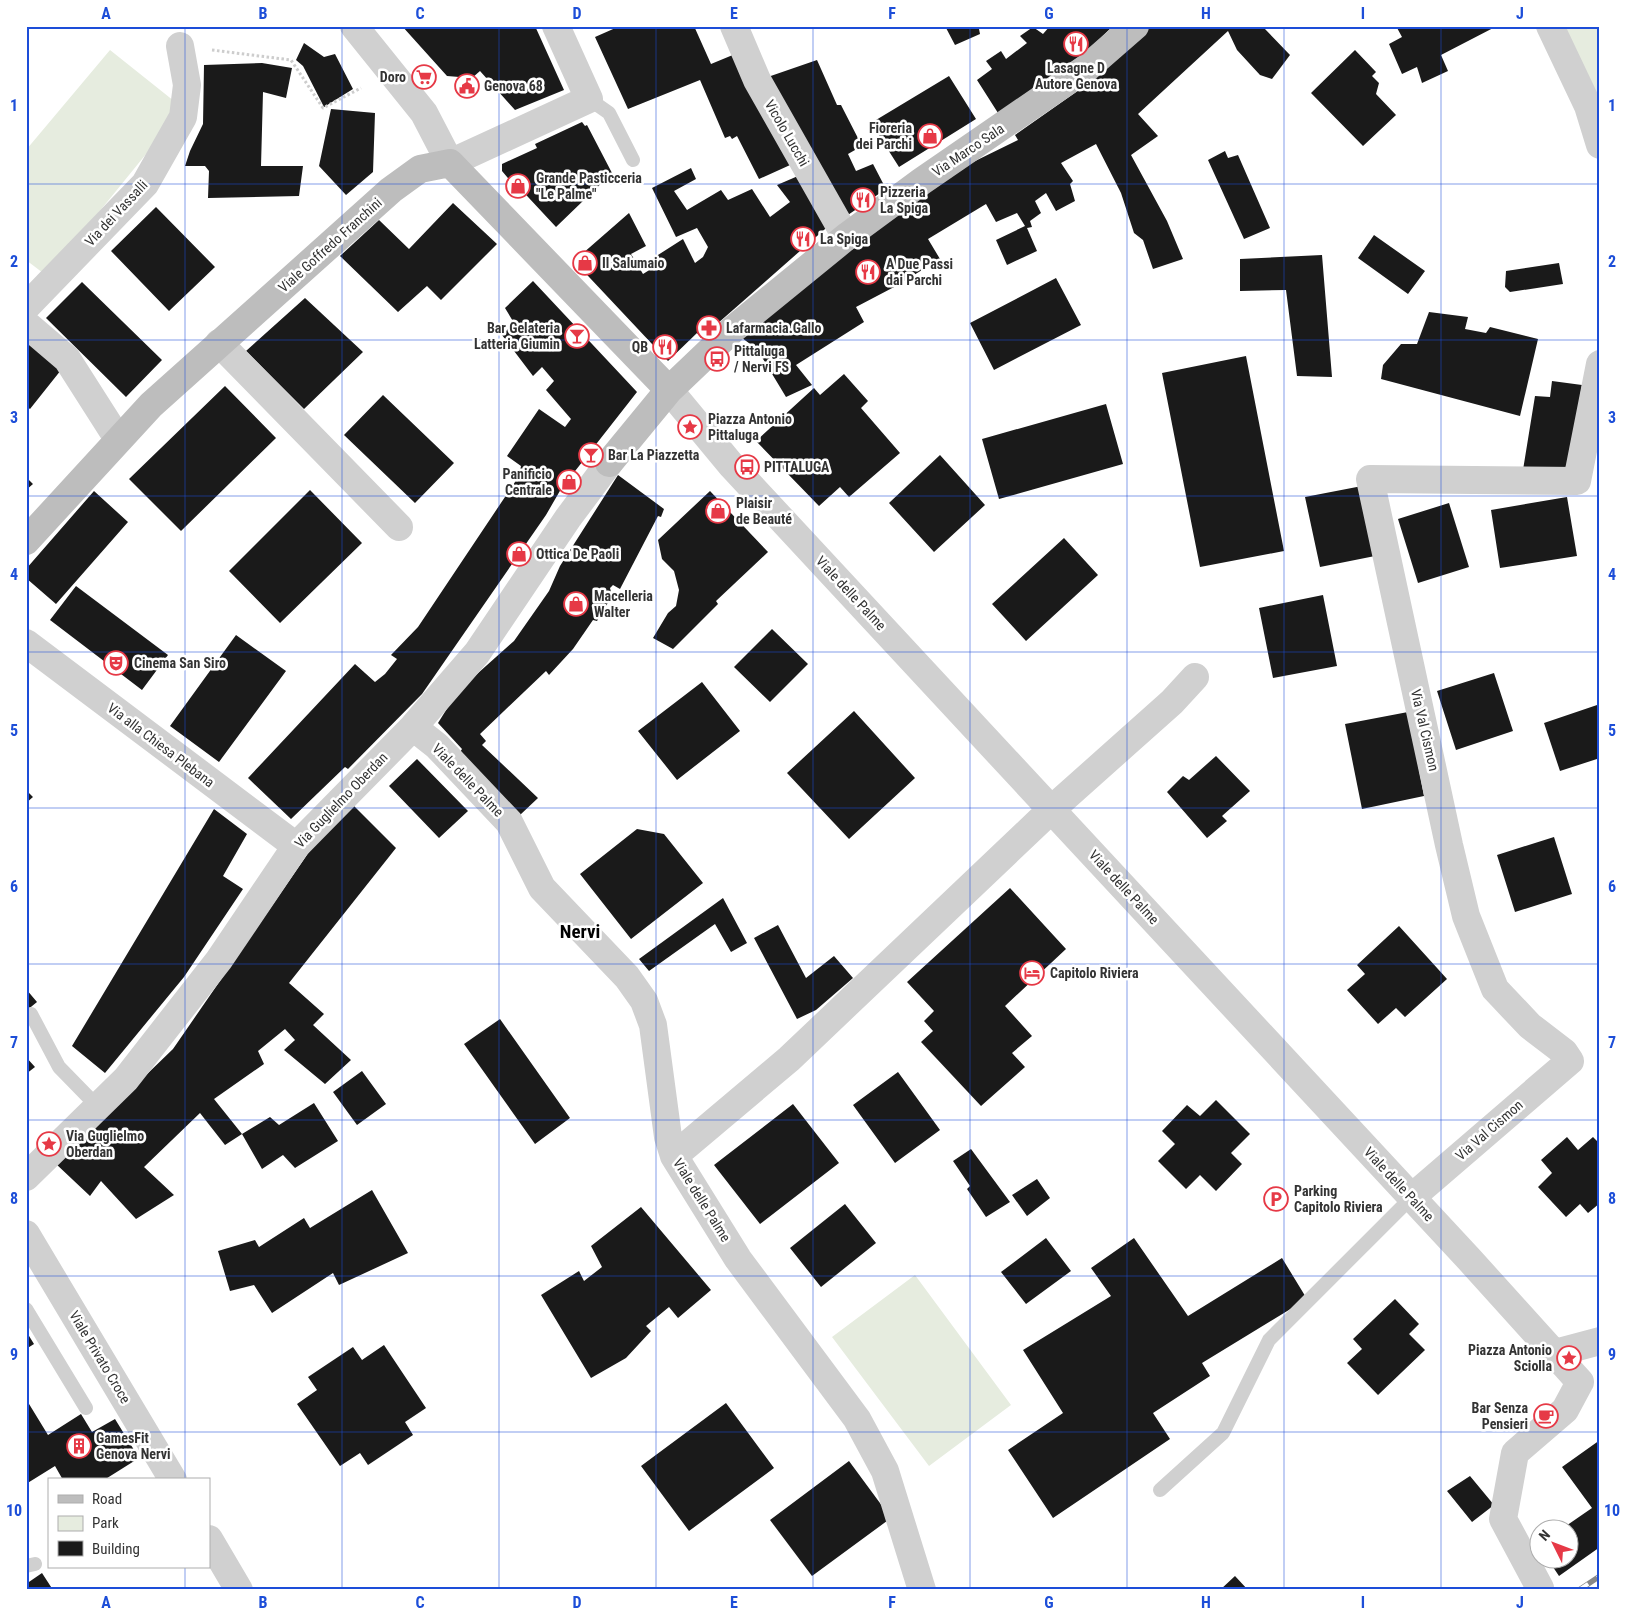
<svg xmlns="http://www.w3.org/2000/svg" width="1626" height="1616" font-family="'Roboto Condensed',sans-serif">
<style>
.green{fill:#e6ecdf}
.building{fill:#1a1a1a}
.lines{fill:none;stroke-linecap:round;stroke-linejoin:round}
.path{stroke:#cdcdcd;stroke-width:3;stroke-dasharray:2.5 2.5;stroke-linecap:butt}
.lane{stroke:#d0d0d0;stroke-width:14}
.street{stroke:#d0d0d0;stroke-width:28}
.secondary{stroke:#bdbdbd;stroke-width:28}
.rail-casing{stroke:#888;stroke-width:5.5}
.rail{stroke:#fff;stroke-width:4;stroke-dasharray:11;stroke-linecap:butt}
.grid{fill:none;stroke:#1d4ed8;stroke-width:1;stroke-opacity:0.55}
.labels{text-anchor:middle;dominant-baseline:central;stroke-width:5;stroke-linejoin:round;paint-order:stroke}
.poi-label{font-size:14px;font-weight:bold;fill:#333;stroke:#fff;text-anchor:start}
.street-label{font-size:14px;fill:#333;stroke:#fff}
.district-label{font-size:19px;font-weight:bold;fill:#000;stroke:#fff}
.neatline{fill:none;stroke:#1d4ed8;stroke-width:2}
.grid-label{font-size:16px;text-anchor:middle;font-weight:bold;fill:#1d4ed8}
</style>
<rect width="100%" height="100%" fill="#fff"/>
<path class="green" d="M1562,26H1600V115Z
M110,50L179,105L168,127L47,276L26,260V150Z
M915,1275L1011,1405L929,1466L832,1337Z"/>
<path class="building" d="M402,26H535L564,90L515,110L480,71L472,78L447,76Z
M620,26H694L711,64L740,52L799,161L759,179L737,136L732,139L730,136L725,138L700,80L628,109L595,37Z
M945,26H984L979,29L980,34L955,45Z
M1050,26H1113L1086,52L998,113L977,80L992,69L986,61L1001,51L1006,59L1027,43L1020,36L1033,27L1043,34Z
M1150,26H1266L1264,28L1290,55L1272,79L1260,75L1237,50L1228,31L1138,114L1158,136L1131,155L1167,221L1183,259L1153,269L1143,240L1134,233L1121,193L1096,144L1061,163L1073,181L1070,184L1075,201L1056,211L1046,193L1035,201L1041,213L1030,221L1032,227L1027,228L1037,251L1007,265L996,240L1025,226L1017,213L996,222L986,204L928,239L940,259L896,286L856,307L864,322L796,365L812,385L786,397L757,349L742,338L872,227L967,165L1018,140L1015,135L1089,83Z
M1396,26H1497L1441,55L1448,71L1422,83L1417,67L1402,74L1389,44L1402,37Z
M304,43L324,57L335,54L353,89L324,107L303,66L296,60Z
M1355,50L1376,72L1372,76L1379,83L1376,94L1396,115L1363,146L1311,93Z
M817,60L837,105H841L862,146L848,154L856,171L873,164L886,189L842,219L762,79Z
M262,63L292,68L286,98L263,92L261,166H303L299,196L208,198L209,171L205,166H185L190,151L203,124L204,65Z
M949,76L976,119L899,167L871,123Z
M331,109L375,113L373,172L346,195L319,166Z
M582,122L585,126L587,125L612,173L556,227L515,183H512L502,171V164L537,148L535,144Z
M1225,151L1228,158L1238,155L1270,228L1244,239L1208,160Z
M691,168L696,179L674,191L687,210L721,190L728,200L752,189L770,217L790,202L777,185L805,173L833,222L701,338L697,333L668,361L574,261L629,213L646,246L631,254L643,274L651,269L647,262L683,239L695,263L703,257L708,247L697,228L676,237L652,188Z
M453,203L497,244L441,300L427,286L398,312L340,256L379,220L409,249Z
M156,207L215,267L169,311L111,251Z
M1374,235L1425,271L1408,294L1358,258Z
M1322,255L1332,377L1297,376L1286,290L1240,291V259Z
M1559,263L1563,284L1510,292L1505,287L1506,271Z
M1056,278L1081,325L994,370L970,323Z
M533,281L637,392L561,489L546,515L422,694L348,769L345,767L291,819L248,778L355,664L375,682L385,674L397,659L391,655L418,627L519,476L521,466L507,456L539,409L565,427L571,419L546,390L554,381L542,367L533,376L502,335L514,323L505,308Z
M82,282L162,360L126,397L46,318Z
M305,298L363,352L304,409L246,351Z
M1429,312L1468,317L1465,329L1486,333L1490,327L1538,339L1520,416L1381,379L1383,365L1401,344H1417Z
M26,337L65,365L30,409L26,406Z
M1246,356L1284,551L1200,567L1162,373Z
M844,374L868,401L861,408L900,453L849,497L840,487L819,506L756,441L814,388L820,395Z
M1552,381L1582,385L1567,473L1522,476L1535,396L1550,397Z
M225,386L276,438L181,531L129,479Z
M383,395L454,463L415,503L344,435Z
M1106,404L1123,464L999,499L982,439Z
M940,455L985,505L934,552L889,503Z
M618,475L664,509L661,517L658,516L620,589L613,585L610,588L612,596L597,621L593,620L573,649L549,675L546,671L480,734L486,741L482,745L538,798L520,815L459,754L462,749L438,723L458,691L514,641L549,591L560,566Z
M26,477L33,484L26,490Z
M1362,486L1375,556L1320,567L1305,497Z
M310,490L362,543L280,623L229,571Z
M94,491L128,522L56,604L26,578V569Z
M710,491L768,552L716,601L718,604L673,649L653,638L668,613L676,606L679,590L674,571L662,559L658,540Z
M1567,497L1577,556L1500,568L1491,510Z
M1449,503L1469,567L1418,583L1398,519Z
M1064,538L1098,575L1026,641L992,604Z
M76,586L168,655L142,690L50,620Z
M1323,595L1337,666L1273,678L1259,608Z
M772,629L808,664L770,702L734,667Z
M236,635L286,671L219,762L170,726Z
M1494,673L1513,731L1456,750L1437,691Z
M702,682L740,731L677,780L638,731Z
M1600,704V758L1560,771L1544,723Z
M854,711L915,778L849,839L787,773Z
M1408,712L1424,796L1362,809L1345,724Z
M1216,756L1250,791L1222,816L1227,821L1207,838L1167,792L1183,776L1189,780Z
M417,759L468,811L439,838L389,786Z
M26,790L33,797L26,803Z
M354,806L396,848L289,983L324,1014L313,1025L351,1060L325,1084L284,1050L295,1040L285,1029L258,1051L264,1064L214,1099L242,1134L270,1117L279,1125L314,1103L338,1141L295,1168L283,1155L262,1169L242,1134L225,1145L200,1113L144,1167L174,1195L136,1219L101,1181L90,1196L55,1163L173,1049L318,839Z
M214,809L247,834L223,876L243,889L184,977L105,1073L72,1046Z
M637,829L664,834L703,883L631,939L580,874Z
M1554,837L1572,894L1515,912L1497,855Z
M1010,888L1066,949L1005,1006L1032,1036L1012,1053L1025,1067L981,1106L921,1042L933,1031L924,1021L934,1011L907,982Z
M723,898L747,943L731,952L715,924L649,971L639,959Z
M778,925L806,978L834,956L853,978L816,1010L797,1019L754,938Z
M1399,926L1447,979L1405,1017L1396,1008L1378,1024L1347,990L1365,974L1357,965Z
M26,989L37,1002L26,1011Z
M500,1019L570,1118L535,1144L464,1044Z
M26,1057L35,1067L26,1074Z
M362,1071L386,1104L357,1125L333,1092Z
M898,1072L940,1130L895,1163L853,1105Z
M1216,1100L1250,1134L1231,1153L1242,1164L1216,1191L1200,1175L1186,1189L1158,1161L1175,1144L1162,1131L1187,1105L1200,1116Z
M793,1104L839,1163L760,1224L714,1165Z
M1567,1137L1578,1150L1593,1137L1600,1144V1203L1588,1213L1580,1204L1566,1217L1538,1187L1552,1173L1541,1160Z
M971,1149L1010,1202L986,1217L967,1189L970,1186L953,1161Z
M1037,1179L1050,1198L1027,1216L1012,1195Z
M372,1190L408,1253L339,1285L333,1273L272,1313L254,1285L230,1291L218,1251L255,1240L259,1247L304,1218L310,1228Z
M845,1204L876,1243L821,1287L790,1248Z
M641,1207L711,1290L678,1318L669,1307L646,1326L651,1331L626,1358L591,1378L541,1295L579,1271L584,1281L602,1267L591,1246Z
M1046,1238L1071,1271L1026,1304L1001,1272Z
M1134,1238L1188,1316L1282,1258L1307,1299L1202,1363L1210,1376L1153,1413L1170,1439L1053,1518L1008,1450L1063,1413L1023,1350L1111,1296L1091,1268Z
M1395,1299L1419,1324L1409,1334L1425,1350L1378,1395L1347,1363L1362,1349L1353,1339Z
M26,1331L34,1344L26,1349Z
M384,1345L426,1408L405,1422L413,1435L368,1465L360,1453L340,1466L297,1404L317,1390L308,1377L353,1347L362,1360Z
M26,1399L48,1435L81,1414L92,1432L115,1419L139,1458L104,1480H63L55,1466L26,1484Z
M726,1403L774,1468L689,1531L641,1466Z
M1600,1440V1547L1559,1576L1547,1558H1568V1528H1563L1592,1508L1562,1467Z
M849,1461L891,1518L812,1576L770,1520Z
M1470,1476L1494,1505L1472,1522L1447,1491Z
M42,1573L53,1590H26V1584Z
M1235,1576L1248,1590H1220Z"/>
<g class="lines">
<path class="path" d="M212,50L291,60L323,108L361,88"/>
<path class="lane" d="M589,99L609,113L633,160
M31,1014L59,1067L98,1107
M26,1309L86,1408
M1160,1490L1223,1433L1269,1340L1412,1197
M26,1566L35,1564"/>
<path class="street" d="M354,26L424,113L450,163L589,99L556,26
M734,26L757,80L846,237
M1550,26L1588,106L1600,145
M26,307L145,184L183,117L187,85L180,46
M26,324L67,359L118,439
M219,343L399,527
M669,390L732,466L1469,1259L1580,1382
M26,643L296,846
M413,727L437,746L509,822L542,888L627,977L644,1001L653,1025L668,1137L674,1156L738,1259L857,1419L885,1471L922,1590
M674,1156L789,1059L1052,809L1172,702L1195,677
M26,1177L126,1079L219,960L296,846L413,727L477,653L568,518L609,463
M1412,1197L1570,1061L1564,1052L1530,1026L1495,989L1466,916L1449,845L1370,479L1577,481L1600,364
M26,1234L173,1480
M1555,1353L1600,1341
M209,1539L239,1590
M1540,1588L1503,1519L1515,1453L1565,1410L1580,1382"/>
<path class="secondary" d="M609,463L669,390L732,330L846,237L922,181L1088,67L1135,26
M26,541L151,405L391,190L420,169L450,163L669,390"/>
<g class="rail-casing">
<path id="rail" d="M1579,1590L1600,1576"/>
</g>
<use href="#rail" class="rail"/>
</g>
<path class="grid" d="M185,26V1480M342,26V1590M499,26V1590M656,26V1590M813,26V1590M970,26V1590M1127,26V1590M1284,26V1590M1441,26V1590M26,184H1600M26,340H1600M26,496H1600M26,652H1600M26,808H1600M26,964H1600M26,1120H1600M26,1276H1600M26,1432H1600M185,1567V1590"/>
<defs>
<g id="restaurant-ring" transform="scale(1.25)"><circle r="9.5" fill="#fff" stroke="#e63946" stroke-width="1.5"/><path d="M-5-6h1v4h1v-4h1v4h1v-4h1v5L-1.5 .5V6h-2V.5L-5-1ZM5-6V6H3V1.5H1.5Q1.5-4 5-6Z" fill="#e63946"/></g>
<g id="supermarket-ring" transform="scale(1.25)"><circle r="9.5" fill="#fff" stroke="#e63946" stroke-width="1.5"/><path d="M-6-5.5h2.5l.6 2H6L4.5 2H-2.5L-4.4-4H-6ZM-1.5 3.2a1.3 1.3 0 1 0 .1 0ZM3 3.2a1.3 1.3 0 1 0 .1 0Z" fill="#e63946"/></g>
<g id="civic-ring" transform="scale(1.25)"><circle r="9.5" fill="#fff" stroke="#e63946" stroke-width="1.5"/><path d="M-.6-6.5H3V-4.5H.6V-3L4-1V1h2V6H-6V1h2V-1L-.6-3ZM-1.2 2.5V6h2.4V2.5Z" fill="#e63946"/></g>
<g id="shop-ring" transform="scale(1.25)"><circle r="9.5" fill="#fff" stroke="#e63946" stroke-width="1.5"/><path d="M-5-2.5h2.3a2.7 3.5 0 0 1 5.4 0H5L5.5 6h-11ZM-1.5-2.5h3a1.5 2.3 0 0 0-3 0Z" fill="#e63946"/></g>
<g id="pharmacy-ring" transform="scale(1.25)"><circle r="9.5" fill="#fff" stroke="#e63946" stroke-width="1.5"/><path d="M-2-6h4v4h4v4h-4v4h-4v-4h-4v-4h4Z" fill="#e63946"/></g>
<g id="bar-ring" transform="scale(1.25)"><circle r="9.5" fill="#fff" stroke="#e63946" stroke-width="1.5"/><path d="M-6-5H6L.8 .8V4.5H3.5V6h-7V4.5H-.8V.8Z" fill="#e63946"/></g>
<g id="bus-ring" transform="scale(1.25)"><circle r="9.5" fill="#fff" stroke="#e63946" stroke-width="1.5"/><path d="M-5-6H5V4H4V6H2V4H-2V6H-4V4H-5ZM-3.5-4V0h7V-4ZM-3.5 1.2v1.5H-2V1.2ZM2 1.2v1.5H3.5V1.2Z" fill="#e63946"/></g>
<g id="sight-ring" transform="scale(1.25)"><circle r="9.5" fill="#fff" stroke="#e63946" stroke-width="1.5"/><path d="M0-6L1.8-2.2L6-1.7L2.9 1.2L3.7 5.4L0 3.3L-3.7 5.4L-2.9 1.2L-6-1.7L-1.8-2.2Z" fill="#e63946"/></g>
<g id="theatre-ring" transform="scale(1.25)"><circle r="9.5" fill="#fff" stroke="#e63946" stroke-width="1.5"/><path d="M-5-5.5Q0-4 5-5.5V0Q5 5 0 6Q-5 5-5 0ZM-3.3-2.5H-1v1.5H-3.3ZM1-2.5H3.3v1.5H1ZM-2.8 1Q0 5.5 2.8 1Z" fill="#e63946"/></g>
<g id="hotel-ring" transform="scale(1.25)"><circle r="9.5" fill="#fff" stroke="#e63946" stroke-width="1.5"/><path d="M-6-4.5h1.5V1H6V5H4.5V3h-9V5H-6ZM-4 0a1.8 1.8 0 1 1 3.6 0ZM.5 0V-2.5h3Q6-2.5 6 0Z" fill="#e63946"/></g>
<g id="parking-ring" transform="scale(1.25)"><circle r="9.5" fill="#fff" stroke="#e63946" stroke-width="1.5"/><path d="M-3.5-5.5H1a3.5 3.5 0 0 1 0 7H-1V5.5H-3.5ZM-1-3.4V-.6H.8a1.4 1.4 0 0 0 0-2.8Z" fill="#e63946"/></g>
<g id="cafe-ring" transform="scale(1.25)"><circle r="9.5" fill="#fff" stroke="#e63946" stroke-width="1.5"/><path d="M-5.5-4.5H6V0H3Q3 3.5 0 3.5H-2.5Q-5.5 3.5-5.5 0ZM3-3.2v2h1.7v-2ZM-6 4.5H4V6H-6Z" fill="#e63946"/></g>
<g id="building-ring" transform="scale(1.25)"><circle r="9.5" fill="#fff" stroke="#e63946" stroke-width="1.5"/><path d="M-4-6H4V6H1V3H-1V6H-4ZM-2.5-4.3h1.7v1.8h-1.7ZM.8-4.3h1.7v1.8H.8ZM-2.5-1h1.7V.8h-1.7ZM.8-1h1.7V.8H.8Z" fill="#e63946"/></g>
</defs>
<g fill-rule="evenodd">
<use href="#restaurant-ring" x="1076" y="44"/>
<use href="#supermarket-ring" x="424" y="77"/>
<use href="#civic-ring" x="467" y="86"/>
<use href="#shop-ring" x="930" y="136"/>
<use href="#shop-ring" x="518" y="186"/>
<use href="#restaurant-ring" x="863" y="200"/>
<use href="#restaurant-ring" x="803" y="239"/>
<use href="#shop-ring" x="585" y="263"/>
<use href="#restaurant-ring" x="868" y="272"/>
<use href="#pharmacy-ring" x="709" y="328"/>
<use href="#bar-ring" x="577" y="336"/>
<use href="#restaurant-ring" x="665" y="347"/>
<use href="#bus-ring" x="717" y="359"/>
<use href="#sight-ring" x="690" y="427"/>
<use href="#bar-ring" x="591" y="455"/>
<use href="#bus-ring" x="747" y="467"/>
<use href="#shop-ring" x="569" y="482"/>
<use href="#shop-ring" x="718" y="511"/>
<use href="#shop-ring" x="519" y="554"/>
<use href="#shop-ring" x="576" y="604"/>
<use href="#theatre-ring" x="116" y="663"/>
<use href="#hotel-ring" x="1032" y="973"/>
<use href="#sight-ring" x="49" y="1144"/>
<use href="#parking-ring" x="1276" y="1199"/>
<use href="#sight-ring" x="1569" y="1358"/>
<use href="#cafe-ring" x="1546" y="1416"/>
<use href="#building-ring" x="79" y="1446"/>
</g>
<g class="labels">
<g class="poi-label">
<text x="1076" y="68" text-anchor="middle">Lasagne D<tspan x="1076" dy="16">Autore Genova</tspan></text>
<text x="406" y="77" text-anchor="end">Doro</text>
<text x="484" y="86">Genova 68</text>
<text x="912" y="128" text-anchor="end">Fioreria<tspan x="912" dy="16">dei Parchi</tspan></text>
<text x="536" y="178">Grande Pasticceria<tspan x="536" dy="16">"Le Palme"</tspan></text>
<text x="880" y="192">Pizzeria<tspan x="880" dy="16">La Spiga</tspan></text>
<text x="820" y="239">La Spiga</text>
<text x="602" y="263">Il Salumaio</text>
<text x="886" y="264">A Due Passi<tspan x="886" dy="16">dai Parchi</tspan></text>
<text x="560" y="328" text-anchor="end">Bar Gelateria<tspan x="560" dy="16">Latteria Giumin</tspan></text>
<text x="726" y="328">Lafarmacia.Gallo</text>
<text x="648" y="347" text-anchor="end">QB</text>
<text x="734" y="351">Pittaluga<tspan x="734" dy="16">/ Nervi FS</tspan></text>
<text x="708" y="419">Piazza Antonio<tspan x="708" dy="16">Pittaluga</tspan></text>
<text x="608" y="455">Bar La Piazzetta</text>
<text x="764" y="467">PITTALUGA</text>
<text x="552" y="474" text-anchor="end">Panificio<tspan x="552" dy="16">Centrale</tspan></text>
<text x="736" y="503">Plaisir<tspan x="736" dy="16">de Beauté</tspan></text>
<text x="536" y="554">Ottica De Paoli</text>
<text x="594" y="596">Macelleria<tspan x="594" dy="16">Walter</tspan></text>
<text x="134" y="663">Cinema San Siro</text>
<text x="1050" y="973">Capitolo Riviera</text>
<text x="66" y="1136">Via Guglielmo<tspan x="66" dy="16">Oberdan</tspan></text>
<text x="1294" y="1191">Parking<tspan x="1294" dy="16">Capitolo Riviera</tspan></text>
<text x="1552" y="1350" text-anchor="end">Piazza Antonio<tspan x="1552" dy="16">Sciolla</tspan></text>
<text x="1528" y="1408" text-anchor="end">Bar Senza<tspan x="1528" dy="16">Pensieri</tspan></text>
<text x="96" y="1438">GamesFit<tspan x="96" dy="16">Genova Nervi</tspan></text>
</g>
<g class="street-label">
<text transform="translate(787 133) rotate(60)">Vicolo Lucchi</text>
<text transform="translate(968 150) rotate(-34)">Via Marco Sala</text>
<text transform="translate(116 213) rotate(-47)">Via dei Vassalli</text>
<text transform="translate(330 245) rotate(-42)">Viale Goffredo Franchini</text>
<text transform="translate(851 593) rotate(47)">Viale delle Palme</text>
<text transform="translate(1425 730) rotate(77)">Via Val Cismon</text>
<text transform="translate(161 745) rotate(37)">Via alla Chiesa Plebana</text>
<text transform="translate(468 780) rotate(46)">Viale delle Palme</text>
<text transform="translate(341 800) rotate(-46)">Via Guglielmo Oberdan</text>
<text transform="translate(1124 887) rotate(47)">Viale delle Palme</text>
<text transform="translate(1489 1130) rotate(-41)">Via Val Cismon</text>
<text transform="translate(1399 1184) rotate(47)">Viale delle Palme</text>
<text transform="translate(702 1200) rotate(58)">Viale delle Palme</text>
<text transform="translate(100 1357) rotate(59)">Viale Privato Croce</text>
</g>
<g class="district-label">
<text x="580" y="931">Nervi</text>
</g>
</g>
<rect width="1626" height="1616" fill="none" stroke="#ffffff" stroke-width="55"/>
<rect x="48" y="1478" width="162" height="90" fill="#ffffff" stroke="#adadad"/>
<rect x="58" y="1495" width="25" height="8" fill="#bdbdbd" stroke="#adadad"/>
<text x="92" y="1504" font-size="15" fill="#333333">Road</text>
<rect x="58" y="1516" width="25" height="15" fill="#e6ecdf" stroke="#adadad"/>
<text x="92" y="1528" font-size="15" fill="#333333">Park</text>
<rect x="58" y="1541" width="25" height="15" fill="#1a1a1a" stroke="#adadad"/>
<text x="92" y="1554" font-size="15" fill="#333333">Building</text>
<g transform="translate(1554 1544) rotate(312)"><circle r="24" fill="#ffffff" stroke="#adadad"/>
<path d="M0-4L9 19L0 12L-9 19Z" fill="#e63946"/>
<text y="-8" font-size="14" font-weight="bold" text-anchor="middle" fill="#333333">N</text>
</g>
<rect x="28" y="28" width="1570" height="1560" class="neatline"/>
<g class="grid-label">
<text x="106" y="19">A</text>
<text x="263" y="19">B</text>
<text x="420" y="19">C</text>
<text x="577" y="19">D</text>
<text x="734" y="19">E</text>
<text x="892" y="19">F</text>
<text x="1049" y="19">G</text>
<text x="1206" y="19">H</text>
<text x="1363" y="19">I</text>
<text x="1520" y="19">J</text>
<text x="14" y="111">1</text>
<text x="1612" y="111">1</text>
<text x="14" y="267">2</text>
<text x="1612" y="267">2</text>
<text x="14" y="423">3</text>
<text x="1612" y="423">3</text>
<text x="14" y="580">4</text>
<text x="1612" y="580">4</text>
<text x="14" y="736">5</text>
<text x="1612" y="736">5</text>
<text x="14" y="892">6</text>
<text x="1612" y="892">6</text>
<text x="14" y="1048">7</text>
<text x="1612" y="1048">7</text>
<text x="14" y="1204">8</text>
<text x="1612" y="1204">8</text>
<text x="14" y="1360">9</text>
<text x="1612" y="1360">9</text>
<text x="14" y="1516">10</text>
<text x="1612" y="1516">10</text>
<text x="106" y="1608">A</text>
<text x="263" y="1608">B</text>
<text x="420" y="1608">C</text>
<text x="577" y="1608">D</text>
<text x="734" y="1608">E</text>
<text x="892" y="1608">F</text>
<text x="1049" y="1608">G</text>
<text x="1206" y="1608">H</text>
<text x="1363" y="1608">I</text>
<text x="1520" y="1608">J</text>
</g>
</svg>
